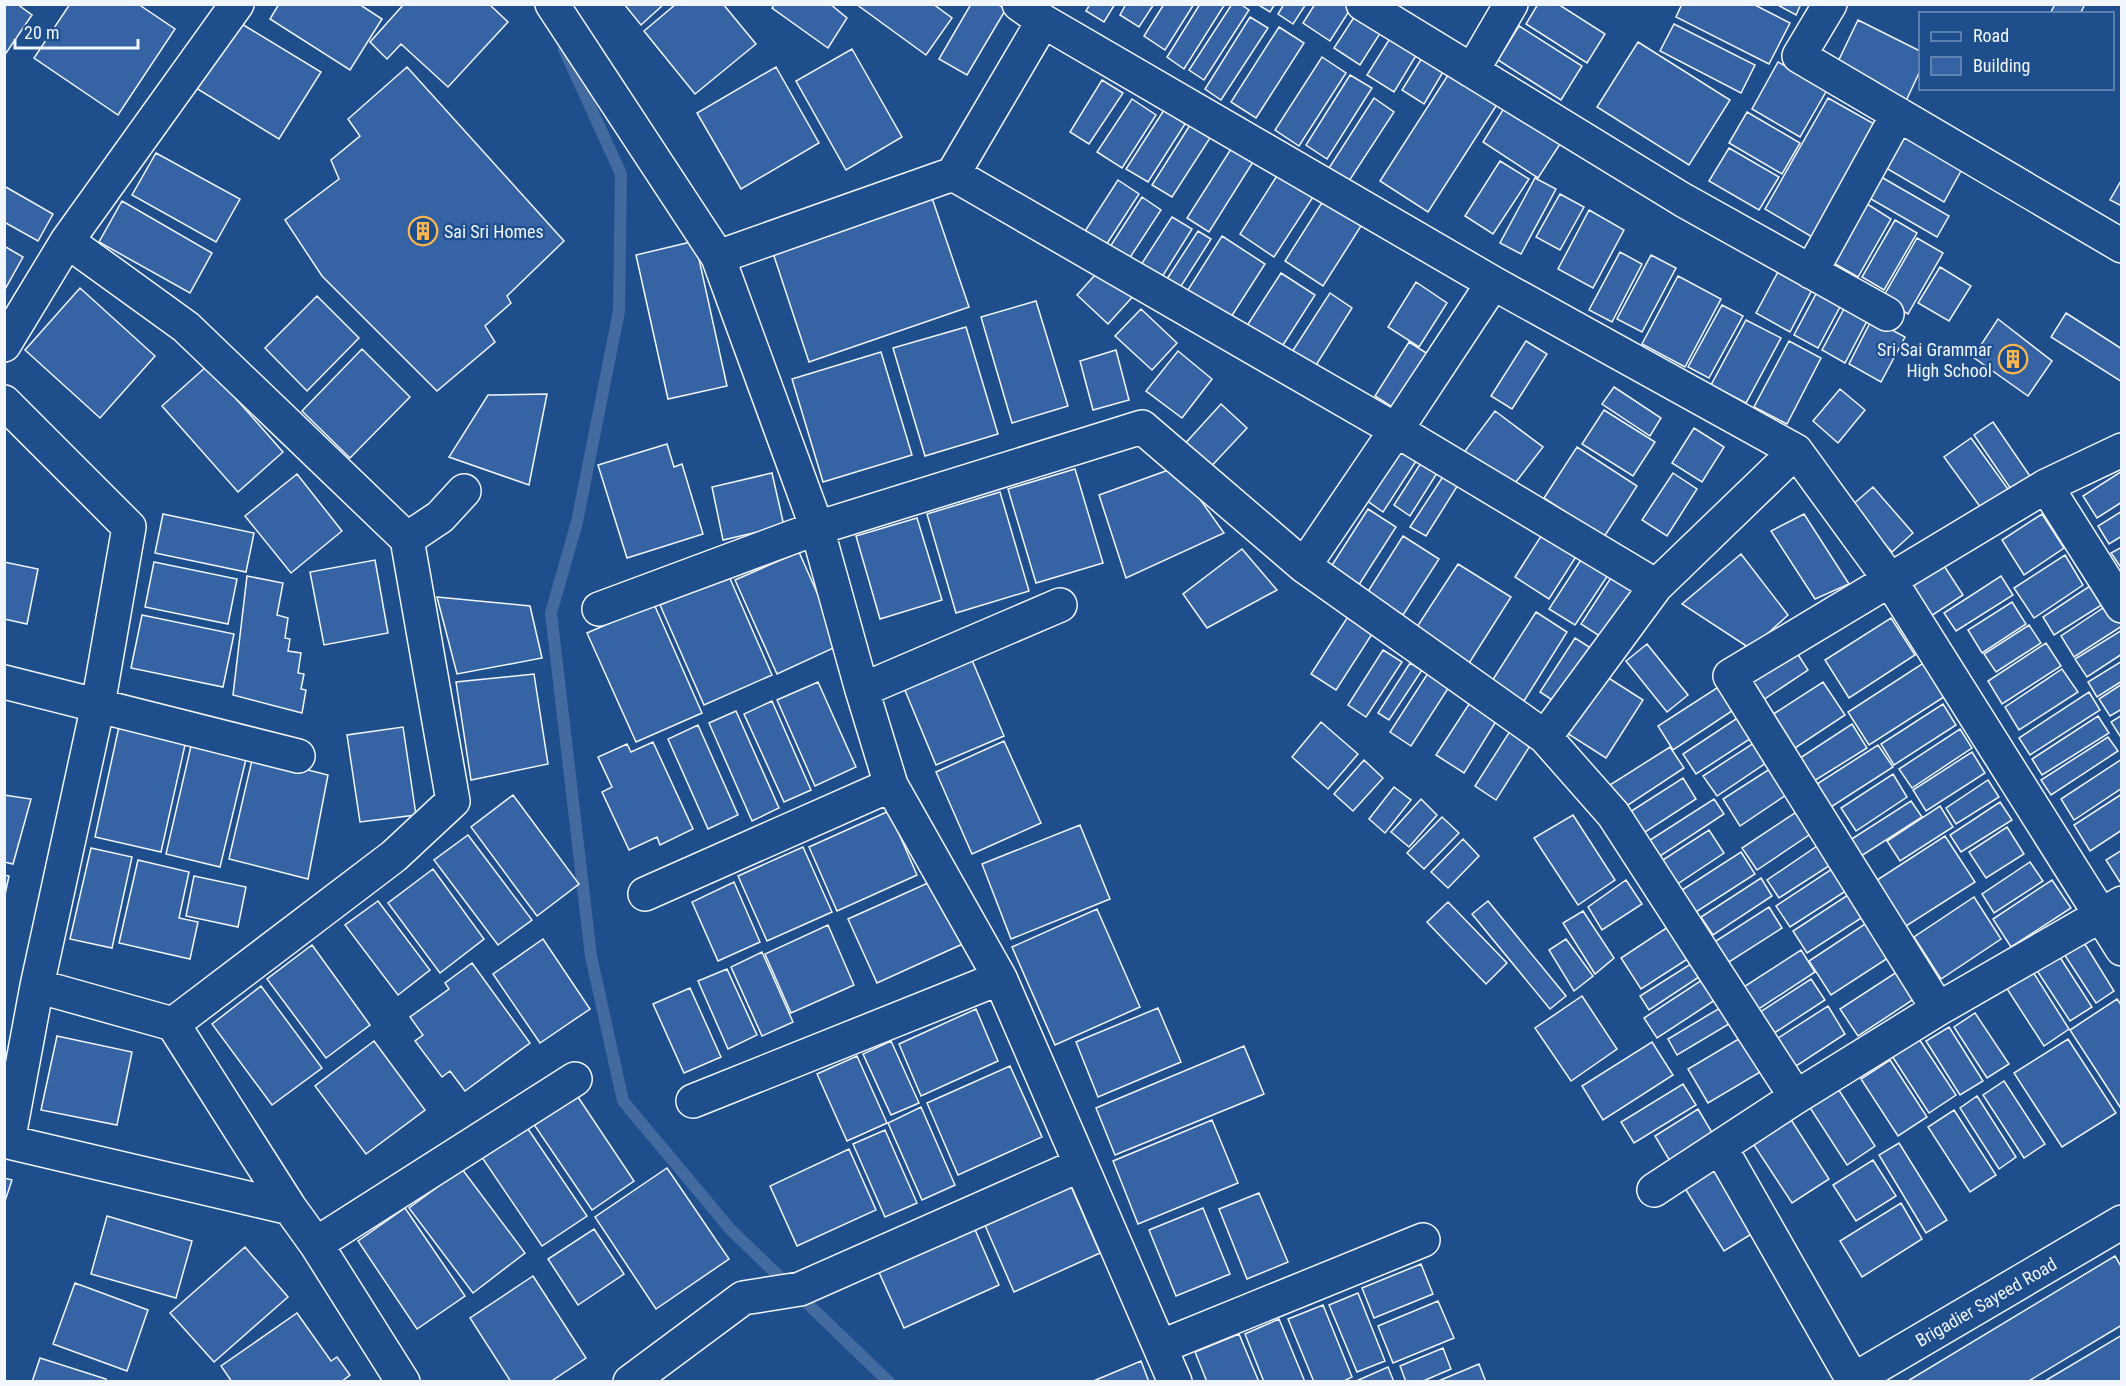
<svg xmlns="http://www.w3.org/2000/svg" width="2126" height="1386" font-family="'Roboto Condensed',sans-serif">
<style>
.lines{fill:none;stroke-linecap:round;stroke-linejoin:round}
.stream{stroke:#446ba0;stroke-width:12}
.building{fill:#3563a3;stroke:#f2f6ff;stroke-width:1.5}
.minor-casing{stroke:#f2f6ff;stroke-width:36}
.minor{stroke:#1f4e8c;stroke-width:33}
.labels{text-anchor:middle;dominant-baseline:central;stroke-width:4.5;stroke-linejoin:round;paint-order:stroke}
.poi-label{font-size:18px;fill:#f2f6ff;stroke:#1f4e8c;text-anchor:start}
.street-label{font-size:18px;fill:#f2f6ff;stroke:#1f4e8c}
</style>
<rect width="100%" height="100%" fill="#1f4e8c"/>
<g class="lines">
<path class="stream" d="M564,49L621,174L619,311L577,522L551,613L591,956L623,1101L731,1230L889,1382"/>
</g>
<path class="building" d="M4,4H17L32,15L4,56Z
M70,4H138L175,29L118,115L34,58Z
M279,4H359L382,19L350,70L270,19Z
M404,4H489L508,22L448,87L401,44L387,59L370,42Z
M624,4H664L641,25Z
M676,4H723L756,44L695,94L644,31Z
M775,4H830L847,18L828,48L772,8Z
M856,4H933L952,18L926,55Z
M971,4H997L1006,9L967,75L939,59Z
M1090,4H1115L1104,22L1086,11Z
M1126,4H1154L1139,27L1120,15Z
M1164,4H1194L1165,50L1144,36Z
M1200,4H1225L1184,69L1167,57Z
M1232,4H1240L1249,10L1204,80L1189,70Z
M1257,4H1275L1270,12Z
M1284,4H1306L1293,24L1278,14Z
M1315,4L1353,5L1330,41L1303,23Z
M1538,4H1558L1605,34L1587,63L1526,24Z
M1682,4H1753L1790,23L1769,64L1676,17Z
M1776,4H1801L1796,15Z
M2055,4H2085L2080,14H2050Z
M1360,8L1386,24L1360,65L1334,48Z
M1250,17L1268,28L1221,100L1205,89Z
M1858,20L1920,51V71L1904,105L1834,70Z
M237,21L321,72L279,139L196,88Z
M1674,24L1755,65L1741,93L1660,51Z
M1519,26L1582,66L1561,100L1498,60Z
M1279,27L1304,43L1256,118L1231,102Z
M1394,32L1420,49L1394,92L1367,75Z
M1638,42L1730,100L1689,165L1597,107Z
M852,49L902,137L846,170L796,81Z
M1425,53L1446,67L1424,104L1402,90Z
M1322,57L1346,73L1299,146L1275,130Z
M1778,62L1827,90L1800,137L1752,109Z
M407,67L564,241L507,296L511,303L485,326L495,342L437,391L322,276L285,220L339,179L331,160L360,136L348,119Z
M776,67L819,143L741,189L697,113Z
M1450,72L1498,103L1428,212L1380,181Z
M1350,75L1372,88L1327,159L1306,145Z
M1102,80L1123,93L1089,144L1070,132Z
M1374,98L1394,112L1349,181L1329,168Z
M1828,98L1876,125L1812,237L1765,209Z
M1132,99L1156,115L1122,168L1097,152Z
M1506,105L1562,141L1538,178L1483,142Z
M1164,110L1185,124L1148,182L1126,169Z
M1747,112L1800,143L1782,174L1729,143Z
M1190,125L1210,138L1172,197L1152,185Z
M1900,133L1962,169L1944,202L1881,165Z
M1729,148L1779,177L1759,210L1709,181Z
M1231,149L1253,162L1209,232L1187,218Z
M156,153L240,199L216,242L132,195Z
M1500,161L1529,179L1493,234L1465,216Z
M1280,171L1315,194L1274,257L1240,234Z
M1876,174L1949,216L1937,237L1864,195Z
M1535,178L1556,189L1521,254L1500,243Z
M2122,179V206L2110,200Z
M1118,180L1139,194L1099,256L1078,242Z
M4,186L53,214L38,241L4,222Z
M1560,194L1584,207L1560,250L1536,237Z
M931,195L969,307L809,362L772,250Z
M1142,197L1161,210L1125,265L1106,253Z
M122,201L212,253L190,293L99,242Z
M1323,201L1361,226L1323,286L1285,261Z
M1864,202L1891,219L1858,277L1830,261Z
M1589,210L1624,230L1593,288L1558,269Z
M1172,217L1192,229L1157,285L1137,271Z
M1895,220L1917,233L1884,290L1862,277Z
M1198,231L1211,239L1176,294L1163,285Z
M1222,236L1265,264L1224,328L1181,301Z
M1917,238L1943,253L1908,314L1882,299Z
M695,241L727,386L668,399L636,255Z
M4,246L23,257L4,291Z
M1620,252L1642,264L1612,322L1589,310Z
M1651,255L1676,268L1642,332L1617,319Z
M1104,265L1136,293L1108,324L1077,295Z
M1940,267L1971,286L1949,321L1918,303Z
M1779,270L1813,288L1790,332L1756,313Z
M1281,273L1315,295L1276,356L1241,335Z
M1678,276L1721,299L1685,367L1642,344Z
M1416,282L1447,303L1419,347L1388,327Z
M80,288L155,356L100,418L25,350Z
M1817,292L1841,305L1818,348L1794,335Z
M1330,293L1352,308L1313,370L1290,355Z
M317,296L359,338L307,391L265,348Z
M1036,301L1068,406L1012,423L981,317Z
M1722,305L1743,316L1709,378L1688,367Z
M1845,307L1868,319L1845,363L1822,350Z
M1141,309L1177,343L1152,370L1115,336Z
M2066,313L2122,349V382L2051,337Z
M1872,319L1905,337L1881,382L1849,364Z
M1998,319L2052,361L2028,396L1973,357Z
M1746,320L1781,338L1746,403L1711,385Z
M966,327L998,434L925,456L893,348Z
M1526,341L1547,354L1512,409L1491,396Z
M1789,341L1821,358L1787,424L1754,407Z
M1409,342L1431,356L1397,410L1375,396Z
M362,349L410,397L350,458L302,411Z
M1116,350L1129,400L1093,410L1080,361Z
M1178,351L1212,379L1182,418L1146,391Z
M881,352L912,455L823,482L792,379Z
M207,366L283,452L238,492L162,406Z
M1614,387L1661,418L1650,436L1602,404Z
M1840,389L1865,410L1838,443L1813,421Z
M547,394L529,485L449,457L488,395Z
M1221,404L1247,428L1206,472L1181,448Z
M1604,410L1655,442L1633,476L1582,444Z
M1495,411L1543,447L1509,491L1462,455Z
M1993,422L2032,479L2013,492L1974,435Z
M1694,428L1724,447L1702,482L1672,463Z
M1971,438L2010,492L1984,512L1944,457Z
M1404,440L1422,452L1383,512L1366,500Z
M667,444L674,467L682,464L703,534L627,558L598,465Z
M1577,447L1637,486L1604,537L1544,498Z
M1428,452L1444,462L1410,516L1394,505Z
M1177,467L1224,533L1126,578L1099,495Z
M1075,469L1103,563L1036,583L1008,489Z
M2122,471V502L2097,518L2083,496Z
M772,473L784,526L723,540L712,487Z
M1673,473L1697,489L1667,536L1642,520Z
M297,474L342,531L291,573L245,516Z
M1444,475L1458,485L1426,536L1410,527Z
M1873,487L1913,533L1892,552L1851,506Z
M1000,492L1029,591L956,613L927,514Z
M1368,509L1396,527L1355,591L1327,573Z
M2122,511V536L2109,544L2098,526Z
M163,514L254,533L246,572L155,553Z
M1804,514L1849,584L1815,599L1771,531Z
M2042,514L2064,548L2024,575L2002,540Z
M917,518L942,600L880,619L856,536Z
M1545,530L1579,552L1549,599L1515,577Z
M1403,536L1439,559L1403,615L1367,593Z
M2122,547V569L2111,553Z
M1242,549L1277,590L1207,628L1183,594Z
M799,552L840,645L777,674L735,580Z
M1586,552L1612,569L1575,625L1549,609Z
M1741,554L1788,615L1751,649L1682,604Z
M1937,555L1963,595L1928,618L1902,578Z
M2065,555L2083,585L2034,618L2014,588Z
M375,560L388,633L324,645L310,572Z
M4,562L38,569L27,624L4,619Z
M154,562L237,579L228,624L145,607Z
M1458,564L1511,597L1466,668L1413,633Z
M1616,570L1647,589L1612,644L1581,624Z
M728,574L772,675L704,705L660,605Z
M247,576L283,583L277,615L288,618L285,638L290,639L288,651L301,653L298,673L304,674L301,689L306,690L302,713L233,695Z
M2001,576L2013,595L1956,631L1944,613Z
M2096,582L2108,601L2054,635L2043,617Z
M437,597L530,606L542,658L457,674Z
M2012,602L2026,624L1982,653L1968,630Z
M654,604L702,713L636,742L587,633Z
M2109,604L2122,626L2074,657L2061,636Z
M1536,612L1567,632L1524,701L1492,681Z
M142,615L234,634L223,687L131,668Z
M1349,615L1374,631L1336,690L1311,674Z
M1891,618L1915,655L1849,698L1825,660Z
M2029,625L2041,643L1996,672L1984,654Z
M2122,630V654L2087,677L2075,659Z
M1575,638L1597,652L1563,707L1540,692Z
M1790,642L1808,670L1754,706L1736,677Z
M2046,643L2061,666L2002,704L1988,681Z
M1647,644L1688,695L1667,712L1626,661Z
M1383,650L1402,662L1366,717L1348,705Z
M972,660L1004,736L936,765L904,688Z
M2122,661V681L2097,697L2088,682Z
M1925,662L1947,695L1869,745L1848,712Z
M1410,663L1422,670L1389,720L1378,713Z
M2062,669L2078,692L2019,730L2005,707Z
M1596,670L1643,700L1606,758L1559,728Z
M1428,673L1449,687L1411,746L1390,732Z
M534,674L548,764L471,780L456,682Z
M818,682L856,767L815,786L777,700Z
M1823,682L1845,715L1783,756L1761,722Z
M1723,684L1738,707L1673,750L1658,726Z
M2122,684V709L2110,716L2099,699Z
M2089,692L2100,710L2030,755L2019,738Z
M1473,698L1500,715L1464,773L1436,755Z
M772,701L811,790L784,802L744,714Z
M1943,704L1956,725L1894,765L1881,744Z
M736,711L779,808L752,821L709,723Z
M1745,713L1759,733L1696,774L1683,754Z
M2122,715V739L2111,722Z
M2098,716L2109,733L2042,775L2032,759Z
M120,722L187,736L161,852L95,837Z
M1321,722L1358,754L1328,789L1292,757Z
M1852,724L1867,748L1814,781L1800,758Z
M698,725L738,815L708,829L668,739Z
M403,727L416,815L360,822L347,735Z
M1512,728L1533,741L1496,800L1475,786Z
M1960,729L1972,748L1912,788L1899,769Z
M2108,737L2118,751L2051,795L2041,780Z
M1760,739L1772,759L1717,796L1703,776Z
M1004,741L1041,823L972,854L936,772Z
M653,742L693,829L660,845L657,837L629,850L602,792L612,787L598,757L627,744L631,752Z
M1878,745L1893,767L1831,807L1817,784Z
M191,746L246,759L220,867L166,854Z
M1670,747L1684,768L1616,813L1602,790Z
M1972,752L1985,773L1926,811L1913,790Z
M253,756L328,775L308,879L229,859Z
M2122,759V788L2074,820L2061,799Z
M1364,760L1383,778L1353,811L1334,794Z
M1779,763L1795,789L1740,826L1723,799Z
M1893,774L1907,797L1856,831L1841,808Z
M1683,778L1696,799L1636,838L1622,817Z
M1988,780L1999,797L1956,824L1946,808Z
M1394,787L1411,800L1385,833L1369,819Z
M2122,794V830L2090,851L2074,825Z
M4,795L31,799L13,864L4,862Z
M513,795L579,884L537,916L471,827Z
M1421,799L1437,815L1409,847L1391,832Z
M1714,799L1724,814L1657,858L1647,842Z
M1911,801L1922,817L1858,858L1847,842Z
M2000,802L2012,820L1961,852L1950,835Z
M1940,806L1953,827L1900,861L1887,841Z
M1804,807L1818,829L1757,870L1742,848Z
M889,811L917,875L837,911L809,847Z
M1573,815L1615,880L1578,905L1534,838Z
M1442,817L1459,833L1424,869L1407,853Z
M1080,825L1110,899L1011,939L982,864Z
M2007,827L2024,854L1986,878L1969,852Z
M1709,830L1724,853L1667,891L1652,867Z
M468,835L532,920L498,945L434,860Z
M1945,836L1975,882L1903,928L1874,882Z
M1463,839L1479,856L1448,888L1431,872Z
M1823,842L1835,862L1779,898L1767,880Z
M803,847L832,912L767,941L738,876Z
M91,848L132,857L112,948L70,939Z
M2122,850V881L2120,882L2106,860Z
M1741,852L1755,874L1696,912L1682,890Z
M138,860L189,872L179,918L198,922L190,959L119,943Z
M2030,862L2043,881L1994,913L1982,894Z
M1838,865L1852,887L1790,927L1776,906Z
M433,869L484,939L440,973L388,903Z
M4,875L9,876L4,899Z
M194,876L246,887L238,927L186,916Z
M939,878L967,942L877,983L848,919Z
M1761,878L1772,896L1713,935L1701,917Z
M1626,880L1642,904L1602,930L1588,907Z
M2052,880L2071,908L2011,947L1993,919Z
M734,882L760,942L718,961L692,902Z
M1854,891L1869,913L1807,953L1793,931Z
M1974,897L2001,939L1941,979L1914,937Z
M378,901L430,970L398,995L345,925Z
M1488,901L1566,996L1550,1009L1472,914Z
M1448,902L1507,963L1486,984L1427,922Z
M1769,907L1782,928L1718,969L1705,948Z
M1097,909L1140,1007L1055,1045L1012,947Z
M1583,911L1614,958L1595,974L1563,923Z
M1680,919L1700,951L1641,989L1621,958Z
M1868,922L1891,956L1831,995L1809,961Z
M828,925L854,985L791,1013L765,954Z
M543,939L590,1009L540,1043L493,974Z
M1566,939L1593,976L1574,991L1549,950Z
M2083,941L2114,991L2096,1003L2064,954Z
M312,945L370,1025L326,1058L267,979Z
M2054,948L2092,1007L2070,1021L2032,963Z
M1801,950L1815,972L1751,1014L1736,992Z
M762,952L793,1022L762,1036L731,967Z
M1697,960L1705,973L1649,1010L1640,996Z
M472,963L530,1043L465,1091L450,1071L442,1077L415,1041L423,1035L410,1017L449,989L445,983Z
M2028,964L2069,1029L2044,1046L2002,981Z
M1906,966L1923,993L1858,1036L1840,1009Z
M727,969L757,1035L728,1049L698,981Z
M1811,979L1825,1000L1765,1039L1751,1018Z
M1702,980L1715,1000L1657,1038L1644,1018Z
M261,986L322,1068L272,1105L212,1024Z
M690,988L721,1057L684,1073L653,1004Z
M1582,996L1617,1049L1571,1081L1535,1028Z
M2117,999L2122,1006V1106L2120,1107L2070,1030Z
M1730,1002L1739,1018L1677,1055L1668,1039Z
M1828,1006L1845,1034L1787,1072L1769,1044Z
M1158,1008L1181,1062L1098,1097L1076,1042Z
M976,1009L998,1061L921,1096L899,1044Z
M1975,1013L2009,1064L1987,1078L1954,1027Z
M1949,1027L1983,1081L1960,1095L1926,1041Z
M1747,1034L1767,1068L1708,1103L1688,1069Z
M57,1036L132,1052L117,1125L41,1110Z
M1919,1039L1956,1095L1929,1113L1892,1056Z
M2068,1039L2116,1113L2062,1147L2014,1073Z
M374,1041L425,1110L366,1154L315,1086Z
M891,1041L919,1103L891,1115L863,1054Z
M1652,1042L1673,1075L1603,1120L1582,1086Z
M1244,1046L1264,1094L1115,1155L1096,1108Z
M857,1056L887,1123L847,1141L817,1074Z
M1890,1060L1927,1117L1898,1136L1861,1079Z
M1010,1066L1042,1137L958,1175L927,1103Z
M1833,1081L1875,1146L1847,1165L1805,1100Z
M2004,1081L2045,1144L2024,1158L1983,1095Z
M1683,1084L1696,1105L1634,1143L1621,1122Z
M576,1094L634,1181L592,1210L533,1123Z
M1977,1096L2016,1157L1999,1169L1960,1108Z
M921,1107L955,1185L922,1200L888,1123Z
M1698,1109L1717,1141L1674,1168L1655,1136Z
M1954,1110L1996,1175L1970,1192L1928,1127Z
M1788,1115L1829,1179L1792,1203L1750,1139Z
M522,1120L587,1216L542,1246L477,1150Z
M1212,1120L1238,1183L1138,1224L1113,1161Z
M885,1130L917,1203L885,1217L853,1144Z
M1899,1143L1947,1220L1926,1233L1879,1155Z
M849,1149L876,1210L797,1246L770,1186Z
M1873,1160L1896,1196L1856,1221L1833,1185Z
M1716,1161L1758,1230L1724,1251L1681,1182Z
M667,1168L729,1259L656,1309L595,1217Z
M462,1169L525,1253L473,1293L409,1208Z
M4,1178L12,1180L4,1204Z
M1070,1184L1100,1253L1014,1292L984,1223Z
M1259,1193L1288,1262L1247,1279L1219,1209Z
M1901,1203L1922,1239L1862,1277L1840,1241Z
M405,1208L465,1296L417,1329L358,1241Z
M1203,1208L1230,1274L1176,1296L1149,1230Z
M107,1216L192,1241L176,1298L91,1274Z
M973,1225L999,1285L904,1328L877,1268Z
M594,1229L624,1274L578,1305L548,1259Z
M245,1247L288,1297L214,1362L170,1313Z
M2115,1256L2122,1268V1325L2027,1382H1906Z
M1421,1264L1433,1294L1374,1318L1362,1288Z
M533,1276L586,1358L550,1382H511L470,1318Z
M75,1283L148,1310L127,1371L53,1344Z
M1358,1293L1385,1361L1357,1372L1329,1305Z
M1438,1301L1454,1338L1393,1363L1378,1326Z
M1323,1305L1352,1377L1342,1382H1314L1288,1319Z
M297,1313L331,1361L337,1357L350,1375L341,1382H232L221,1366Z
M1279,1319L1305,1382H1264L1245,1334Z
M1239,1334L1259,1382H1207L1195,1352Z
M2122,1335V1382H2043Z
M1443,1348L1451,1369L1421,1382H1406L1400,1366Z
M40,1358L106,1379V1382H32Z
M1141,1361L1149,1382H1091Z
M1479,1364L1486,1382H1436Z
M1388,1367L1394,1382H1354Z"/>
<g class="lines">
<g class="minor-casing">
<path id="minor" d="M552,4L718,257L817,528L862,690L891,785L1000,978L1175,1382
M1363,4L1683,200L1887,314
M1830,4L1799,56L2122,246
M1043,21L1493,283L1796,451L1890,580L2122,949
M1472,71L1511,4
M953,174L1396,430L1656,586
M67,241L186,327L407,539L453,801L394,856L173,1024
M718,257L953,174L1043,21L1019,4
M1811,272L1898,114
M4,345L67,241L237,4
M4,402L129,527L98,705L37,986L8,1142
M1796,451L1656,586L1545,737L1613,814L1796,1097
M2046,486L2122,606
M407,539L440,517L464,491
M1304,566L1396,430L1493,283
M599,609L817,528L1142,427L1304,566L1545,737
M4,682L298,756
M862,690L1060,605
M645,894L891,785
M37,986L173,1024L290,1208L316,1244L403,1382
M1938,1009L1730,676L2046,486L2122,450
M693,1101L1000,978
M4,1141L290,1208
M1720,1147L1853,1380
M1654,1190L1796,1097L1938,1009L2122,903
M316,1244L575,1079
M1160,1347L1423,1240
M630,1382L743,1298L800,1289L1080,1165
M1850,1382L2122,1222"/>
</g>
<use href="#minor" class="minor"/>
</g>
<defs>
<g id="building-ring" transform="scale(1.5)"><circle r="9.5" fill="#1f4e8c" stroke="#ffb74d" stroke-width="1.5"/><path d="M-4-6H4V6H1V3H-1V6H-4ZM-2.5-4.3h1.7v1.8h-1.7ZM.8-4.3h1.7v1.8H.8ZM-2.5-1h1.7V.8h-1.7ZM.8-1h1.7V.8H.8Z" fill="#ffb74d"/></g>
</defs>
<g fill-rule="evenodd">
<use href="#building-ring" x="423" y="231"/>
<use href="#building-ring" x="2013" y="359"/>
</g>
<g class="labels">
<g class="poi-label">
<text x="444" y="231">Sai Sri Homes</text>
<text x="1992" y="349" text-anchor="end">Sri Sai Grammar<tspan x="1992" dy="21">High School</tspan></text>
</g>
<g class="street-label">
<text transform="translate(1986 1302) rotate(-30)">Brigadier Sayeed Road</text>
</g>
</g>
<rect width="2126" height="1386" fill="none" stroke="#f2f6ff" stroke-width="12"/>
<rect x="1919" y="12" width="195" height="78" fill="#1f4e8c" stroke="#7391ba" stroke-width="1.5"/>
<rect x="1931" y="32" width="30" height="9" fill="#1f4e8c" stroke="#7391ba" stroke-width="1.5"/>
<text x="1973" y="42" font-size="18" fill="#f2f6ff">Road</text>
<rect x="1931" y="57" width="30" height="18" fill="#3563a3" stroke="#7391ba" stroke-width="1.5"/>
<text x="1973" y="72" font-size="18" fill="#f2f6ff">Building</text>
<path d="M15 39v9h123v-9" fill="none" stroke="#f2f6ff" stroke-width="3"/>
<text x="24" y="39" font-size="18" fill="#f2f6ff" stroke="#1f4e8c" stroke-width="4.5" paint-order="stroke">20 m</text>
</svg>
